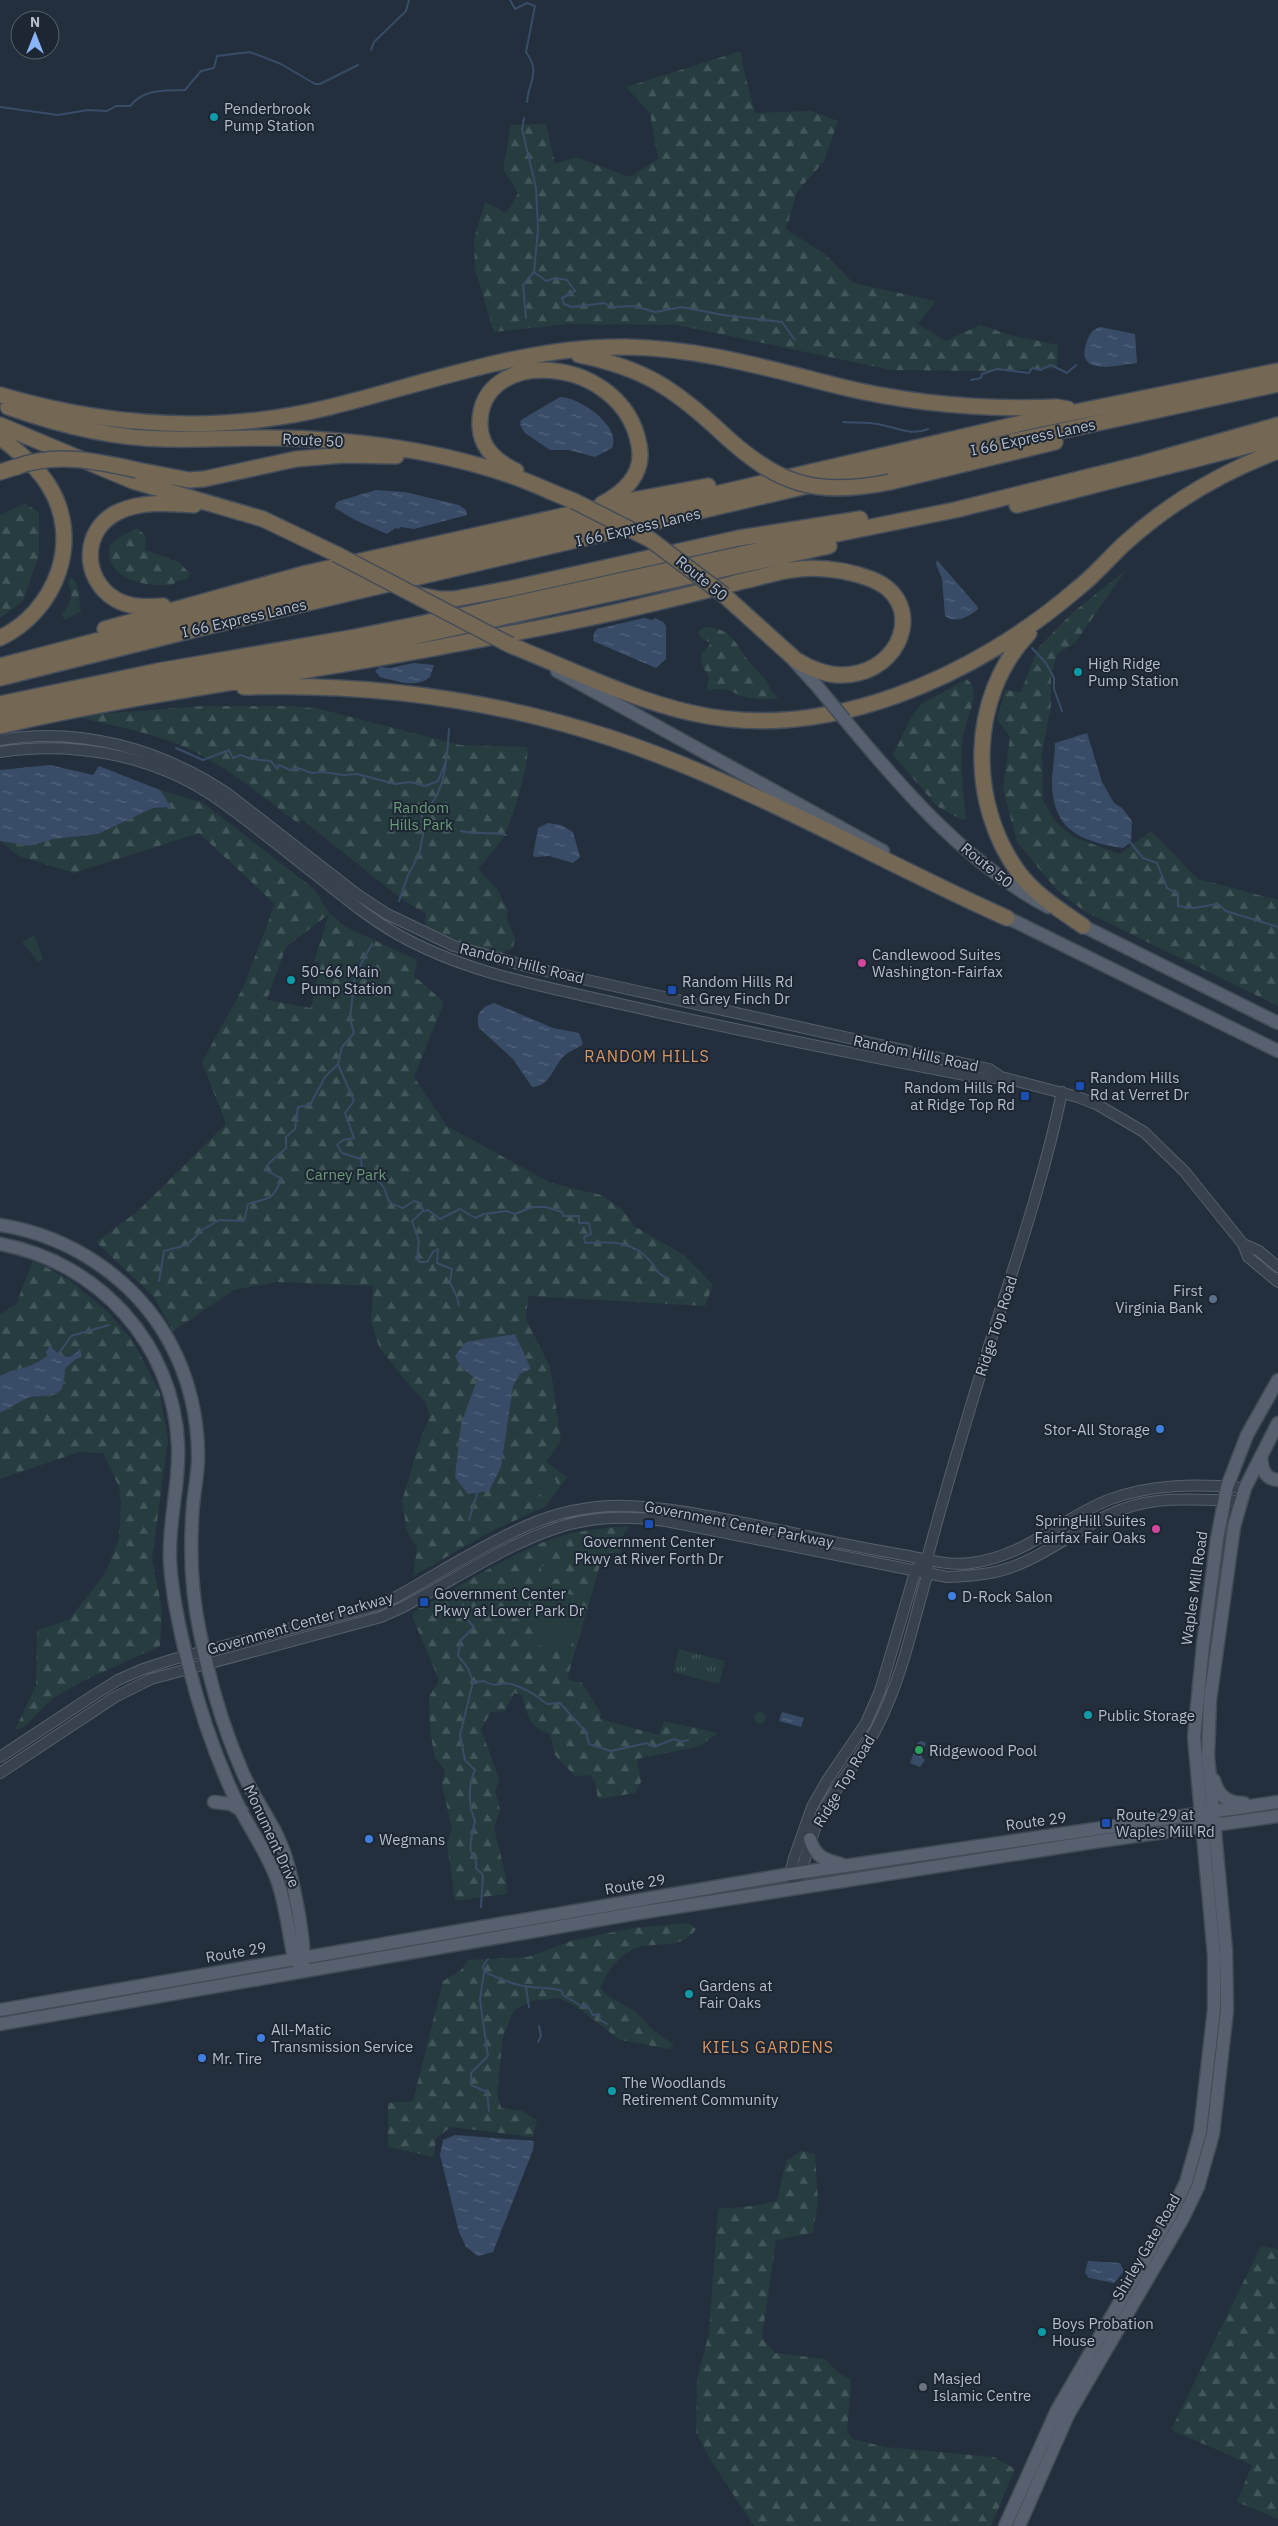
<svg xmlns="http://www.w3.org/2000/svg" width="1278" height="2526" font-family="'IBM Plex Sans',sans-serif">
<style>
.grass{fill:url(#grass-tufts)}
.forest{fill:url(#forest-firs);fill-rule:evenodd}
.green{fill:#263c3f}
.water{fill:url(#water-ripples)}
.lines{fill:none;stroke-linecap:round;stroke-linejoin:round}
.stream{stroke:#394c67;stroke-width:2}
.minor-casing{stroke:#565f6c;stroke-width:12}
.major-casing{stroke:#414a57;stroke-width:15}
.highway-casing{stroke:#434c59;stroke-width:18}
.minor{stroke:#38414e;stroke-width:10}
.major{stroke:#56606e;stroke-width:12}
.highway{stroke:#746855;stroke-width:15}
.major-bridge-casing{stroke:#414a57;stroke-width:15;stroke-linecap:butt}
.highway-bridge-casing{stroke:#434c59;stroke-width:18;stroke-linecap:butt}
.major-bridge{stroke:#56606e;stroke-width:12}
.highway-bridge{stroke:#746855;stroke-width:15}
.culture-dot{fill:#0f9aa8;stroke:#1d2633;stroke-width:2}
.hotel-dot{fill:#d1479c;stroke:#1d2633;stroke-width:2}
.transit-dot{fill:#1a4fb4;stroke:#1d2633;stroke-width:2}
.service-dot{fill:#5c6f8a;stroke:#1d2633;stroke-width:2}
.shop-dot{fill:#3f7fe0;stroke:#1d2633;stroke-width:2}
.leisure-dot{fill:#2e9e5b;stroke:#1d2633;stroke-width:2}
.worship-dot{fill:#6b7280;stroke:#1d2633;stroke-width:2}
.labels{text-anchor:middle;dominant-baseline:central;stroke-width:4;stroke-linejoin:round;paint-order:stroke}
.poi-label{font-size:15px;fill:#b4bcc9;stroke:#1d2633;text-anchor:start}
.street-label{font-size:15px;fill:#b4bcc9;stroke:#1d2633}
.park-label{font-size:15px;fill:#6b9a76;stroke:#1d2633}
.neighbourhood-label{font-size:16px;letter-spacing:1px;fill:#d59563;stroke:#1d2633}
</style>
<defs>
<pattern id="grass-tufts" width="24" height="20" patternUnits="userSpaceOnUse" patternTransform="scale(1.25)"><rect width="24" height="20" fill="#263c3f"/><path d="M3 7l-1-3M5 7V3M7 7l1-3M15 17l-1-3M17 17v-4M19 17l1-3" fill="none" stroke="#435659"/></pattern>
<pattern id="forest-firs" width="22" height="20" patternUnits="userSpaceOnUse" patternTransform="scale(1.25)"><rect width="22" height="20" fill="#263c3f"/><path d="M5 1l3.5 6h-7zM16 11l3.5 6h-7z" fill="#435659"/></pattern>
<pattern id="water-ripples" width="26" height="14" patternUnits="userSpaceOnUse" patternTransform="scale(1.25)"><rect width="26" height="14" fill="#394c67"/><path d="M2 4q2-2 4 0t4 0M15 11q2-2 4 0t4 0" fill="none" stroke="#53647b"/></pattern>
</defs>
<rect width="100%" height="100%" fill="#242f3e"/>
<path class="grass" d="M679,1649L725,1661L719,1684L673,1672Z"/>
<path class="forest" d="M741,51L743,67L755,113L811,111L838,121L824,161L797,192L786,229L826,255L853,283L936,301L918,324L946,341L980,325L1010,335L1058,345L1057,368L988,371L891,370L677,325L567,324L494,332L475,269L474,239L485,202L506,213L518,193L503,169L511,125L546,124L555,164L576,157L629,177L658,159L650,113L626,87Z
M25,503L39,513V555L23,601L0,618V515Z
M137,528L146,536L145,550L179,562L190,574L188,579L177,581L173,585C147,587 105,581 109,546L118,538Z
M1126,570L1075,643L1057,654L1051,677V705L1042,753L1043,800L1055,821L1073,837L1120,854L1151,831L1198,879L1278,900V1006L1084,911L1056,889L1017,842L1003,789L1010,737L997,719L1005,690L1021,692L1038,648L1072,613Z
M73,578C81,588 78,600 81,611L65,620L61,614C66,612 73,597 71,591C71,589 69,586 68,584L69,579Z
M705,627C733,627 737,648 752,665C762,677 763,674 771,690C772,693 776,695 778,698C769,700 747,699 739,695C729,690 721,686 709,691L707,688L709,676L702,666L701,654L711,643L701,638L698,631Z
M967,679L972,685L974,693L973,703L963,734L961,765L965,813L967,818L962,820L937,806L893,755L911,718L921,704Z
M204,706H292L320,709L460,745L527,747C530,765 512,822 502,839C495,850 486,859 478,869L497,889L508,910L507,920L515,937L513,948L501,954L463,943L425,925L426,914L399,897L301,819L299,824C265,799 228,767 189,749C157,734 108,724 72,716Z
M160,790L203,803L314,889L330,914L346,927L417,960L414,976L444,1002L414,1077L447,1126L551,1183L601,1195L625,1212L634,1226L684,1255L713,1285L705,1306L528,1296L526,1319L550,1367L561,1441L546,1462L567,1477L546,1506L490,1532L413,1576L417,1548L407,1531L402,1501L422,1434L430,1417L426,1403L409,1385L379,1347L371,1321L373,1286L277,1282L234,1290L173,1331L153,1296L96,1242L138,1211L226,1124L202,1062L243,988L275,904L199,833L74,873L19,856L0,841L30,846L53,839L98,834L153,808L171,807ZM329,914L314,962L320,963L311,1008L267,1000L286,947Z
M33,1260L68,1279L107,1311L133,1341L160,1393L168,1440L152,1559L162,1609L160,1646L83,1681L53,1698L25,1726L15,1730L36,1685L37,1630L69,1620L106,1572L119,1538L121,1503L119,1487L103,1453L79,1452L0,1479V1413L29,1397L54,1395L64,1382L65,1369L74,1362L80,1348C71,1361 61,1355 47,1356C27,1371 20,1366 0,1376V1314L17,1304C17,1299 31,1269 33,1260Z
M630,1526L620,1539L621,1553H608L600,1565L567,1679L582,1683L601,1713L600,1719L659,1735L664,1721L718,1733L700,1746L637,1759L641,1782L635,1793L598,1799L595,1782L590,1775L575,1776L555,1755L550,1734C529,1728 527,1714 522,1695L514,1693L505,1711L491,1712L481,1729L499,1779L495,1791L500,1810L494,1828L506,1877L507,1894L455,1901L447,1843L452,1829L442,1784L445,1770L435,1758L430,1731L429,1697L439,1680L412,1616L415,1611C460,1586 506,1556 554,1538C579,1530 604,1528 630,1526Z
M688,1923L696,1929C684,1948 663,1943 643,1946C625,1948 605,1972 601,1988L609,1997L635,2011L653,2030L674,2045L670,2049L620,2040L577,2007L559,1998L531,2001L514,2010L503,2036L497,2093L501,2108L522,2111L537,2120L533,2137L451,2127L436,2138L434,2157L388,2147V2103L413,2101L443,1981L461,1970L468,1960L528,1957L574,1940L633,1928Z
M801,2151L815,2154L818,2201L813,2233L776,2240L762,2338L775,2353L825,2359L839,2373L851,2380L847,2431L853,2439L885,2447L994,2457L1015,2469L991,2526H754L710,2459L696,2432L697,2380L709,2333L718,2209L754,2206L777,2201L786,2161Z
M1261,2246L1278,2249V2519L1237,2502L1252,2465L1171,2430Z"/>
<path class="green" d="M34,935L43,959L38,962L22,942Z
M548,1476L556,1480L557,1489L543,1497L537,1492C538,1484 541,1480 548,1476Z
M541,1566H565V1579H541Z
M546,1588L584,1598L569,1654L531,1643Z
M517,1593L529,1594L528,1619L516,1618Z
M754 1718a6 6 0 1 1 12 0a6 6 0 1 1-12 0Z"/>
<path class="water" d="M1100,327L1135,334L1137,363C1117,365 1076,377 1086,344C1089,335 1091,330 1100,327Z
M560,397C579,397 622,426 612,448L595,457L569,450H550L525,433L520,425L521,420Z
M376,490L405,492L459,505L466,510L467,515L414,529L400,527L399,529L395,528L387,534L355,520L335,508L336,503L339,501Z
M937,560L977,606L978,609C969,617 955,624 945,616L942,579L936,564Z
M644,618L652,620L655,618L663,622L666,626V659L656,668L593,641L594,633L597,629Z
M414,663L434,665L430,677C416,689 397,681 380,677L375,671L380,667L390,668Z
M1087,733L1102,782L1114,803L1122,808L1132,821L1131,842L1123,848C1078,841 1051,829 1052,778C1053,766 1055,755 1055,743Z
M50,765L93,775L99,766L160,790L171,807L153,808L98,834L53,839L30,846L0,841V770Z
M548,823L561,825L573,832L580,857L573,863L549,856L535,857L533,855L538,828Z
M494,1003L553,1028L579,1033L583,1044C577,1049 568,1051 563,1057C553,1068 549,1087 532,1087L513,1059L479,1028C475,1014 481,1007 494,1003Z
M515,1334L531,1369L520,1374L513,1386L501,1467L489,1491L468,1494L455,1477L461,1424L477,1380L460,1366L455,1356L466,1342Z
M50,1345C60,1358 70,1362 80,1348L82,1357L76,1359L65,1369L64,1382L61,1390L54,1395L29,1397L0,1413V1376C19,1366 27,1371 47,1356L46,1352Z
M782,1712L804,1718L801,1727L779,1721Z
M922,1741L926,1743L921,1756L925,1760L920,1767L910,1763L918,1742Z
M455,2135L534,2141L533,2150L493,2252L478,2256L466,2247L459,2232L440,2155L443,2140Z
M1088,2261L1120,2263L1124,2271L1114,2283L1089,2278L1085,2273Z"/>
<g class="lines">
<path class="stream" d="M510,0L515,9L527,3L535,6L526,52C541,73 529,80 527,102
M371,50L374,42L406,11L409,0
M0,107L58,115L88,110L107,111L116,106H130C146,88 163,91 185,90L201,71L214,68L217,56L250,52L281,64L315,84H320L358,65
M524,118L522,129L536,188L538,229L534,272L523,285L526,318
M534,272L546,281L555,278L567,280L575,291L562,298L564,304L572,307L604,303L611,307L634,306L655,312L682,307L723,315L782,322L795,340
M971,380L981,378L982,374L997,369L1029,373L1032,368L1040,370L1051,365L1067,373L1076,365
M843,422C856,423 870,422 882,425C898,428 912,436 928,429
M1032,648L1046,663L1054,678V689L1062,711
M176,748L203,760L229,750L233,758L241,755L251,759L271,761L277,769L279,765L290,770L298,768L312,773L323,772L343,775L357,774L395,784L410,782L425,786L438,781L446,761
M421,822L443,824L446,827L454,829
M461,831C476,835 491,831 506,835
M1129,841L1143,858L1157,863L1167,888L1178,894V906L1193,908L1218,904L1226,911L1278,927
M399,901L408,875L419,855L423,835L422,813C446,796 447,757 449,729
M338,1064L354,1101L345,1113L354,1138L343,1140L337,1145L342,1153L361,1159L362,1170C367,1175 378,1179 382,1185C392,1198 380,1201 403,1208L414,1201L421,1203L423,1211L412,1221L419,1241L417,1259L420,1262H427L433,1252L438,1249L437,1263L452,1269L450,1283L457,1297L459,1306
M424,1211L428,1210L440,1219L460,1209L475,1218L484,1214L506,1211L515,1214L532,1207H546L562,1212L563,1216H579V1223H589L591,1234L584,1237L585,1243C609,1242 633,1240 650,1261C660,1272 653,1271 669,1279
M159,1281L164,1251L187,1245L202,1230L219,1220L244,1221L248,1204C271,1196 270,1203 282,1179L266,1170L268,1164L286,1148V1137L295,1129L298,1107L310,1105L325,1077L338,1064L342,1047L354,1033L350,1019L355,975L372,944
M57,1356L71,1336L109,1325
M469,1520L478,1491
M463,1604L465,1617L474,1627L460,1641L458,1656L468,1668L473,1682L460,1735L465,1760L475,1770C467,1786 469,1807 475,1821C473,1830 469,1843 471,1852C474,1860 477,1857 476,1868L483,1875L481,1907
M473,1682L484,1681C496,1689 501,1681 511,1684C525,1688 535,1694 547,1704L560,1703L586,1732L589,1744L611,1751L647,1743L654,1747L674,1739L681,1742L688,1740
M488,1959L483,1966L484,1971C491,1976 516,1985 524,1986C536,1989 550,1986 562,1991L563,1995L583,2007L587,2005L593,2015L599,2014L600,2020L607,2024
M484,1972L480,2000L488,2056L471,2073V2085L487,2092L489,2111
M526,1987L529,2007
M538,2042L541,2036L539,2026"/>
<g class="minor-casing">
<path id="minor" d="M0,740C80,726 161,749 228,794L358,895L387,914L454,946L533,968L989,1069L1001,1077L1078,1097L1098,1105L1144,1132L1185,1172L1243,1244L1248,1257L1278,1282
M0,752C71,741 149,754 210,794C248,819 283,850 320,878C345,898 369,918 397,934C467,974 548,987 625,1005C745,1032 865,1056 986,1079L1001,1077
M1243,1244L1259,1251L1278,1267
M0,1757L94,1695L118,1680L143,1669L174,1659L379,1605L396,1597C439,1573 481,1546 526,1526C594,1496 649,1505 719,1518C755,1525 790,1532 825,1540C853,1546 881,1551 909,1556C929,1560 950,1566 971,1563C1026,1556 1059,1520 1108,1500C1152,1483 1200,1484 1245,1488
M0,1773L115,1697L151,1679L381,1617L401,1608C455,1580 520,1534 579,1522C608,1516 637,1517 666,1521L947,1577C973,1576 998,1574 1022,1563C1057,1548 1087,1522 1123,1509C1159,1495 1203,1500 1241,1501
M792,1880L790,1874L794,1858L812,1807L828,1779L866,1723L880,1691L916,1569L921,1565
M794,1887C806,1864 809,1837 822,1813C838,1783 862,1757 877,1727C902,1679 913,1623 928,1572L927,1559C947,1483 970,1408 993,1333C1018,1254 1045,1174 1062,1092"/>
</g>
<g class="major-casing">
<path id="major" d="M795,662L817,686
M557,671L883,851
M845,720C904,791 966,863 1048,907
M1000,914L1278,1051
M1075,922L1278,1023
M0,1225C70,1236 134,1278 169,1341C189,1377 199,1420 198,1461C197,1482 192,1501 192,1522C190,1560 192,1596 200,1633C209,1678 222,1724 240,1766C250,1793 269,1816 280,1842C291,1866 306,1940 303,1965
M0,1244C98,1262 174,1344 178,1445C180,1484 168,1522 170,1561C172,1597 180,1632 189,1667C201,1715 219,1766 241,1811C253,1833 267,1854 276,1877C286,1903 288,1931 294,1958L298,1963
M1261,1456C1262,1468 1264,1479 1278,1480
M1214,1780C1218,1796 1228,1803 1244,1803
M214,1802L231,1804L242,1811
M810,1839C815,1857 825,1860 841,1864
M0,2010L790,1874L1278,1802
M0,2024L638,1913L1100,1841L1278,1816
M1005,2526L1057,2410L1171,2214L1186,2182L1200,2132L1214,2009V1955L1194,1737L1203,1645L1217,1539L1227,1487L1247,1435L1278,1380
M1019,2526L1068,2415L1182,2220L1198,2187L1213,2134L1227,2010L1226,1950L1208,1756L1210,1700L1234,1527L1245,1488L1278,1423"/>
</g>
<g class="highway-casing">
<path id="highway" d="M579,355C644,368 675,389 723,434
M0,395C108,427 221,434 330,407C424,384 529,345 626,347C699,348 767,368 838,386C911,404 981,410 1057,407L1068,409
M8,407C59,425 113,439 167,439C215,440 263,436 311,439C380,443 452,454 518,478C537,485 555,494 574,501
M0,425L133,481L263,519L336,554
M0,437C18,452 37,466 49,486C83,541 56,611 0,638
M137,470L189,480L204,479L296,459L344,455L396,456
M516,471C497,462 481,449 480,426C477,344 623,354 639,445C645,473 625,492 602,504
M0,472L16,467
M890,482L1055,442
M1017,505L1278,438
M419,595L439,599H454L513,588L739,538L860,519
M163,606C146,607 130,608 115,599C81,578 82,529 118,512C140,501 170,503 194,505
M105,629L307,573L638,499L708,486
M1029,633C968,697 968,804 1019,873C1037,896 1060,910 1083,926
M510,645C568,668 632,700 692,713C827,744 976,676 1077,589C1094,576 1108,559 1124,544C1168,504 1222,472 1278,451
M0,666L226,607L923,446L1031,421L1278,371
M0,678L205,627L815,484L1278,384
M244,687C369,683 492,699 611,738C749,784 875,859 1007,918
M0,704L158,671L350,638L478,612L787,544L955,510L1144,463L1278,425
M0,715L159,683L371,646L829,546
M0,726C150,691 304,674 456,644C518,632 581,621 642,606C676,598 709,590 743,581C759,578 775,572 791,570C817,566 846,570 871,579C923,599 906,662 858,673C836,679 814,671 796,660L724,595"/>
</g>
<use href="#minor" class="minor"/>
<use href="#major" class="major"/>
<use href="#highway" class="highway"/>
<g class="major-bridge-casing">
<path id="major-bridge" d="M817,686L845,720"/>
</g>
<g class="highway-bridge-casing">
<path id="highway-bridge" d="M723,434C778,485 816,497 890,482
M16,467C55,452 97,461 137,470
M574,501L651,540L724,595
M336,554L510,645"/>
</g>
<use href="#major-bridge" class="major-bridge"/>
<use href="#highway-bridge" class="highway-bridge"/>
</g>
<g class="culture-dot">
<circle cx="214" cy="117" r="5"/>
<circle cx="1078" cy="672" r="5"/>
<circle cx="291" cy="980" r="5"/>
<circle cx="1088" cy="1715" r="5"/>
<circle cx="689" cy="1994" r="5"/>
<circle cx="612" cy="2091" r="5"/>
<circle cx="1042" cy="2332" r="5"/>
</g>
<g class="hotel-dot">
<circle cx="862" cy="963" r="5"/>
<circle cx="1156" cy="1529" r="5"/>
</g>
<g class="transit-dot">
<rect x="667" y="985" width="10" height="10" rx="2.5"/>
<rect x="1075" y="1081" width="10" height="10" rx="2.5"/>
<rect x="1020" y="1091" width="10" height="10" rx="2.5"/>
<rect x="644" y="1519" width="10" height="10" rx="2.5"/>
<rect x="419" y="1597" width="10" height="10" rx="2.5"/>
<rect x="1101" y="1818" width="10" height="10" rx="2.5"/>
</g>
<circle class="service-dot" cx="1213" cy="1299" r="5"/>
<g class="shop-dot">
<circle cx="1160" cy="1429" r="5"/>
<circle cx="952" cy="1596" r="5"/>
<circle cx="369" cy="1839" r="5"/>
<circle cx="261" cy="2038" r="5"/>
<circle cx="202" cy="2058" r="5"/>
</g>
<circle class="leisure-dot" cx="919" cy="1750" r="5"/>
<circle class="worship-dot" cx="923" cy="2387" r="5"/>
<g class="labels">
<g class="poi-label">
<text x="224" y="108">Penderbrook<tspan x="224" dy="17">Pump Station</tspan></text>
<text x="1088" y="663">High Ridge<tspan x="1088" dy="17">Pump Station</tspan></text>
<text x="872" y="954">Candlewood Suites<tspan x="872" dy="17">Washington-Fairfax</tspan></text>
<text x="301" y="971">50-66 Main<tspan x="301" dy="17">Pump Station</tspan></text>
<text x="682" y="981">Random Hills Rd<tspan x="682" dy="17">at Grey Finch Dr</tspan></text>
<text x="1090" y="1077">Random Hills<tspan x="1090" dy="17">Rd at Verret Dr</tspan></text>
<text x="1015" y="1087" text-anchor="end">Random Hills Rd<tspan x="1015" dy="17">at Ridge Top Rd</tspan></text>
<text x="1203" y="1290" text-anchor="end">First<tspan x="1203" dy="17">Virginia Bank</tspan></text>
<text x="1150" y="1429" text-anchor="end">Stor-All Storage</text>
<text x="1146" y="1520" text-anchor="end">SpringHill Suites<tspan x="1146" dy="17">Fairfax Fair Oaks</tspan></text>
<text x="649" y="1541" text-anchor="middle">Government Center<tspan x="649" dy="17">Pkwy at River Forth Dr</tspan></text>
<text x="434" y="1593">Government Center<tspan x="434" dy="17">Pkwy at Lower Park Dr</tspan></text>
<text x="962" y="1596">D-Rock Salon</text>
<text x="1098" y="1715">Public Storage</text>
<text x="929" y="1750">Ridgewood Pool</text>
<text x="1116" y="1814">Route 29 at<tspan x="1116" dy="17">Waples Mill Rd</tspan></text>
<text x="379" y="1839">Wegmans</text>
<text x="699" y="1985">Gardens at<tspan x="699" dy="17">Fair Oaks</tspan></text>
<text x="271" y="2029">All-Matic<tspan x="271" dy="17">Transmission Service</tspan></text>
<text x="212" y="2058">Mr. Tire</text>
<text x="622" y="2082">The Woodlands<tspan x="622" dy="17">Retirement Community</tspan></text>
<text x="1052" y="2323">Boys Probation<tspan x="1052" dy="17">House</tspan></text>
<text x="933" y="2378">Masjed<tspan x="933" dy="17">Islamic Centre</tspan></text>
</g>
<g class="street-label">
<text transform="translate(1033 437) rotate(-12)">I 66 Express Lanes</text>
<text transform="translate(313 440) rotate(3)">Route 50</text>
<text transform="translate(638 527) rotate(-13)">I 66 Express Lanes</text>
<text transform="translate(702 578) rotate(39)">Route 50</text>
<text transform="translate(244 618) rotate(-13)">I 66 Express Lanes</text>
<text transform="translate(987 865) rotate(39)">Route 50</text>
<text transform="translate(522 963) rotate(14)">Random Hills Road</text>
<text transform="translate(916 1053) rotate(12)">Random Hills Road</text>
<text transform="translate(996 1326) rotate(-72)">Ridge Top Road</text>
<text transform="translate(739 1524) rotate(11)">Government Center Parkway</text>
<text transform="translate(1194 1588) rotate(-82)">Waples Mill Road</text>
<text transform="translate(300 1623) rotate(-16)">Government Center Parkway</text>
<text transform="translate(844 1781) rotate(-59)">Ridge Top Road</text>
<text transform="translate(1036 1821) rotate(-8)">Route 29</text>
<text transform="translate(272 1836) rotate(65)">Monument Drive</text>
<text transform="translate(635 1884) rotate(-10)">Route 29</text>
<text transform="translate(236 1952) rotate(-10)">Route 29</text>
<text transform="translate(1146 2247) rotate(-60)">Shirley Gate Road</text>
</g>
<g class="park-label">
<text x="421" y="807">Random<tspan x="421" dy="17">Hills Park</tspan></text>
<text x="346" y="1174">Carney Park</text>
</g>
<g class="neighbourhood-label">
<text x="647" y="1056">RANDOM HILLS</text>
<text x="768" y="2047">KIELS GARDENS</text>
</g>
</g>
<g transform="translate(35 35)"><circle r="24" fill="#1d2633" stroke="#59626f"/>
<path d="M0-4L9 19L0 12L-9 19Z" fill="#8ab4f8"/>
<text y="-8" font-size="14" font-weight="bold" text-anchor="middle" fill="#b4bcc9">N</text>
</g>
</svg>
